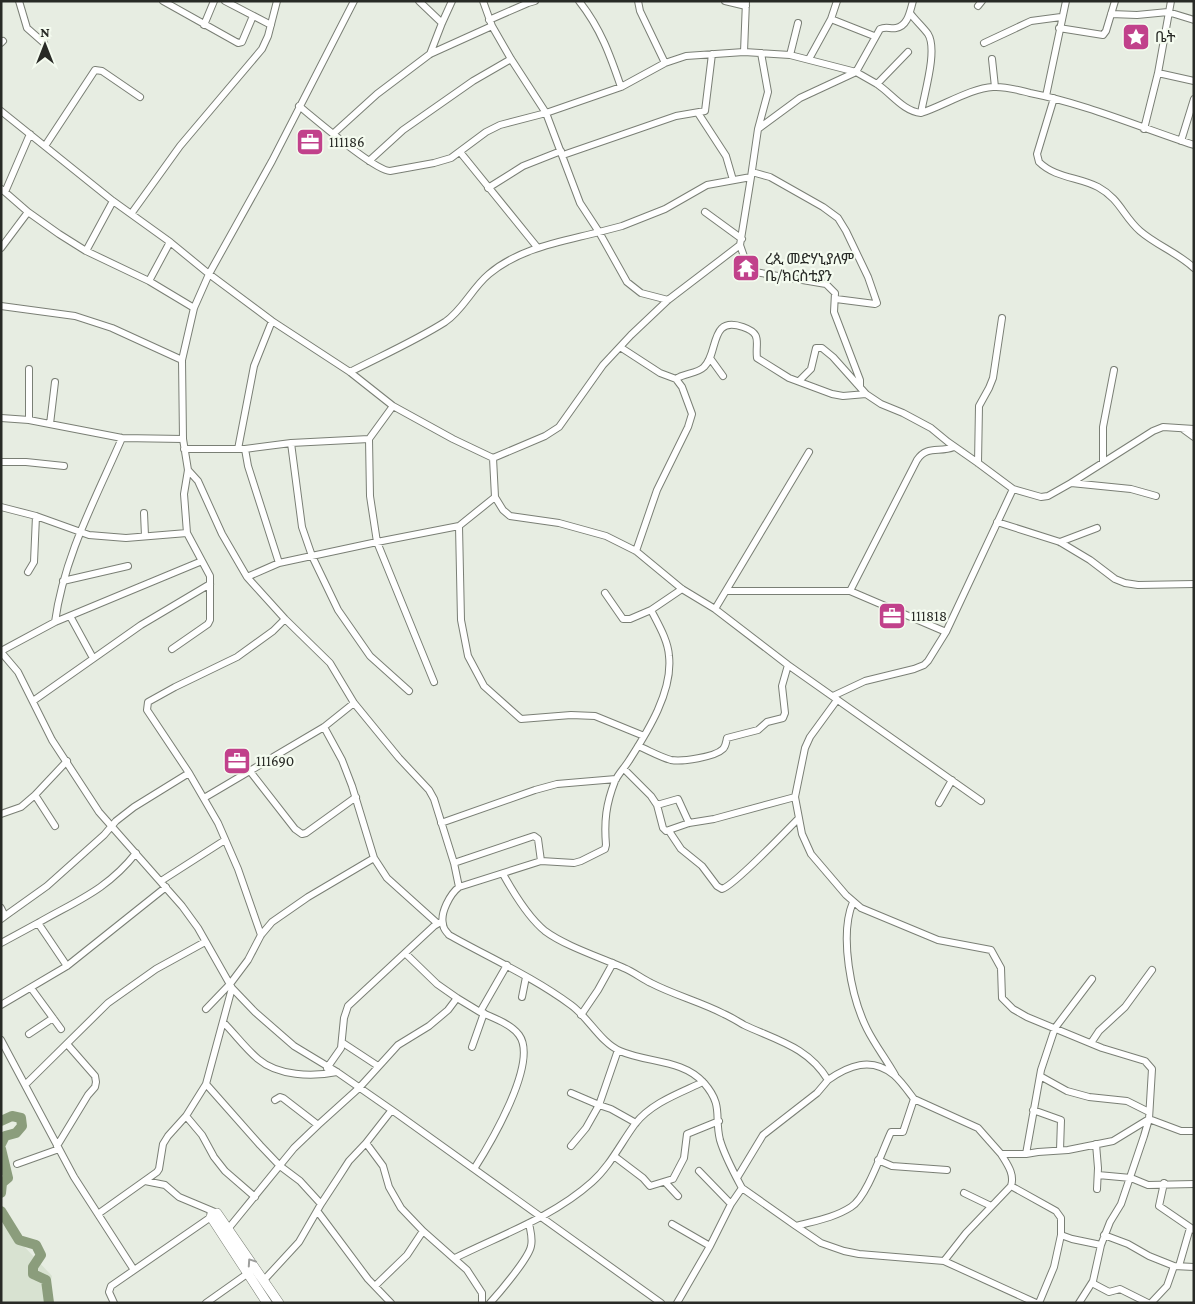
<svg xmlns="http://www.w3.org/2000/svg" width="1195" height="1304" font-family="'Crimson Pro','Noto Sans Ethiopic',serif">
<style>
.built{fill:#d8e2d1}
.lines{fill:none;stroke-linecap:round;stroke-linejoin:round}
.river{stroke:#8b9d7c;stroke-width:10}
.minor-casing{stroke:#7a7f75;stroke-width:8}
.tertiary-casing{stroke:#7a7f75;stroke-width:10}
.minor{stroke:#fff;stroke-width:6}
.tertiary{stroke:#fff;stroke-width:9}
.oneway{stroke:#9e9f9d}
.labels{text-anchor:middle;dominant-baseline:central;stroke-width:4.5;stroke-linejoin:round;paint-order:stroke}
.poi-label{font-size:15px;fill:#282a26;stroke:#f4fbef;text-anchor:start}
</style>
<rect width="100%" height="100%" fill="#e7ede2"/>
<path class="built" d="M1,1222L52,1276L46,1303H1Z"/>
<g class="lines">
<path class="river" d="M1,1121L12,1116L21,1118L22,1126L16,1133L5,1136L1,1144
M1,1149L8,1178L2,1183L1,1193
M1,1211L19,1240L36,1245L41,1255L33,1267V1274L46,1280L49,1303"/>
<g class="minor-casing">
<path id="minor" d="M19,1L27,28L44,43
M163,1L238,43L242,42L253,16
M225,1L271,25
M419,1L442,23
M579,1C601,29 610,55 621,87
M638,1L640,11L665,63
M725,1L746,6
M978,6L982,1
M1111,14L1137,15L1168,12L1194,20
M831,19L874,36
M489,20L528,3L535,1
M204,25L214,1
M1059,28L1103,35L1106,31L1115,1
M1,43L3,41
M984,43L1031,21L1061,17
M744,52L746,1
M761,53L768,92L758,129L800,98L856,72C863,76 870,80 877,84C892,94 903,111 921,113C924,94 938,50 928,34C923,27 915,20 910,13
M430,54L442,23L452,1
M790,55L798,23
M809,59L831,19L837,1
M992,59L995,87
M1158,73L1194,81
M877,84L908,52
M1046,96L1066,1
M1054,98L1037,154L1039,162C1055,178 1079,177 1098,187C1120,199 1123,216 1140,231C1156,245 1178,253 1194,268
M299,106C314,118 375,171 390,171L434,163L451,158L486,132L500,125L546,113L621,87L665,63L686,56L744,52L790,55L856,72L880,29C886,26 890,29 896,28C908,26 910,11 913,1
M1,111L113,201L170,242L209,274L272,321L350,372L393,406L453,439L493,458L545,436L559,427L603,365L631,335L668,300L740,245L751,177
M698,113L726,156L733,180
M921,113C943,106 971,88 993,87C1005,86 1018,90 1030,93C1086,104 1139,127 1194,145
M1144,129L1158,73L1171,1
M334,133L377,94L430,54L492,26
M1181,141L1194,99
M45,146L95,70L102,71L140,97
M460,152L537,247
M563,155L676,116L705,111L712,54
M369,161L403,130L473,81L511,59
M752,172L770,177L823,207L838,218L846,231L868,277L877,303L875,304L836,299
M488,188L523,166L561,151
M1,189L5,192L30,134
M5,192L28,212L59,234L86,251L149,281L194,308
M705,212L742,239
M131,214L180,146L262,49L268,36L277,1
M740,245L747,265L755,272L826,284L835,293L834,312L860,380V387
M1,248L28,212
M86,251L113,201
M149,281L170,242
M668,300L641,293L627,282L599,232L622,226L665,209L707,185L751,177L758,129
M1,306L75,316L112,328L182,360
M620,347L660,373L676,379L682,387L692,414L688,427L657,490L636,551
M710,358L723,376
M29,369V420
M350,372C381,356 415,341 445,322C463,310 472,288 489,274C520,248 560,242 599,232L580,203L546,113L511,59L492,26L483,1
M676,379C684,373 697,374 704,367C719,353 709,315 743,327C763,334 755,342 757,358L789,378L832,394L843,396L866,394
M393,406L369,439L370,496L377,542L434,682
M1,418L29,420L122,438L183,439
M50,424L55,382
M1183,429L1194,437
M291,443L302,527L312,556L338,610L370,656L409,691
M184,449H245L291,443L369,439
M238,449L254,366L272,321
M245,449L248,466L279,563
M1,462H26L64,466
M1103,462V427L1114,370
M978,463L979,406L989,388L993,378L1002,318
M188,470L198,481L222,534L247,577L285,619L330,663L354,703L399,758L429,790L434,799L454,863L459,887C450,894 440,913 443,924C443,929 446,931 449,935C490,958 533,977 571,1005C588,1017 601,1043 620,1051C647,1063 683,1059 704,1083C724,1106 714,1116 720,1140C725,1157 734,1173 742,1188L731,1204L710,1246L677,1303
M1071,483L1153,431L1163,427L1194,429
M1013,489L1041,497L1048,496L1071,483L1131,489L1156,496
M495,497L503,510L510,516L559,523L606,536L636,551L682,589L715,609L788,665L981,801
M1,507L36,516L89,535L126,538L187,533
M144,513L145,536
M997,522L1060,542L1090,560L1115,579L1125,583L1138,585L1194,584
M459,526L461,620L468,656L484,686L521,719L571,715L595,716L644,736
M1060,542L1097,528
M28,572L34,562L36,516
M247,577L279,563L377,542L459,526L495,497L493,458
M63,581L128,566
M726,591H850L946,632L1013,489L978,463L948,442L931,428L903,413L881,404L866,394L833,357L822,348H816L811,369L799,381
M850,591L917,460C927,445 939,453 954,447
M605,593L623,619H630L651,610
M715,609L809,452
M70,616L93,658
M55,622C64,556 96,498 122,438
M172,649L208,624L210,620V576L187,533L184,494L188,470L183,439L182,360L194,308L209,274L272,161L354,1
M1,651L55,622L202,561
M1,652L18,672L52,740L99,812L182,906L198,928L232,988L255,1012L294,1046L337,1072L396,1113L661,1303
M833,696L865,681L914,669L924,665L928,661L946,632
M837,700L810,737L805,748L795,797L802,834L811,854L846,895L861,908L938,940L991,950L1001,968L1002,998L1013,1009L1027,1017L1102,1048L1145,1061L1152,1069L1149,1119L1144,1136L1121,1204L1110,1222L1101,1245L1072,1239L1061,1235V1218L1056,1211L1011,1186
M33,701L141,625L210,584
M324,727L342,760L352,786L374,858L387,878L437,923
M638,746C648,750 660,757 671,760C682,762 715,757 723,749C726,746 726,742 727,738L758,730L767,722L783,718L785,713L782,686L788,665
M624,769L651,796L657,805L663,828L666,831L689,823L714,819L795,797
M249,770L295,829L302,834L306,833L356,797
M189,773L218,823L238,869L261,935
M35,795L55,826
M204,798L324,727L354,703
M939,803L952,780
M657,805L678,799L689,823
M1,814L21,807L35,795L67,761
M441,823L535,790L557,784L616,779
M669,831L681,849L702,866L717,886L722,889C735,885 785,832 798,819
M454,863L534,836L538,839L541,861
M503,874C513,892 529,918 545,931C565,946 602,958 624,968C634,972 642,979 651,983C674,995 701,1002 724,1014C731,1017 737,1021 744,1025C776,1040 808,1047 828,1080L817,1093L763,1135L737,1178
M161,881L225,840
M459,887L541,861L574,863L581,861L605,849L606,845C604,821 606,804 615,781C618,774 626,766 630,759C648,731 673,691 669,656C668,640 658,624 651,610L682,589
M853,902C839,935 851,997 867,1029C875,1045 886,1059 895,1075
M1,908L5,916L1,919
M5,916L47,886L104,835L116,821L134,807L189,773L147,710L148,702L175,687L237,657L273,631L285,619
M38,923C76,901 107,890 136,853
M1,943L38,923L67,966
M405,953L437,984L457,998L480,1012L507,965
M31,988L61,1029
M232,988L206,1084L260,1145L280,1166L300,1181L321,1204
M522,997L526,977
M1,1005L67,966L166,887
M206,1009L230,984L248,960L261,935L272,922L308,897L374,858
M581,1015L598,990L613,963
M223,1022C235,1034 245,1048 258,1059C278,1076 312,1077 337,1072
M29,1034L53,1018
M1,1040L74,1177L134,1270
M343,1043L378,1066
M1091,1043L1099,1031L1125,1007L1152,970
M472,1047L484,1013
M618,1050L599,1105L611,1109L636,1123
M327,1068L341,1048L344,1018L348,1006L434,926L439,923
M1040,1076L1067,1091L1089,1097L1127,1101L1149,1112
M206,1084L186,1116L202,1135L214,1157L225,1171L255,1197
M25,1085L108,1003L156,969L205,942
M571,1093L599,1105L586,1128L571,1146
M914,1099L978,1128L1001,1154H1026L1038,1152L1068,1150L1113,1141L1149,1119
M275,1100L280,1097L283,1098L318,1125
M1033,1110L1061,1120L1060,1150
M391,1111L366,1143L383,1166L389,1187L401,1208L423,1231L467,1270L482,1293V1303
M1149,1119L1181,1131H1194
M1096,1144L1098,1168L1097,1189
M57,1146L88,1095L95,1087L96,1082L95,1076L67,1044
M1026,1154L1041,1070L1055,1028L1092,979
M614,1156L643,1178L650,1186L673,1179L684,1158L687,1134L719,1121
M878,1160L892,1166L947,1170
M17,1164L59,1149
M474,1169C490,1144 539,1062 519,1035C511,1024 492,1017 480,1012
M699,1171L731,1204
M1098,1175L1131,1178L1148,1185L1194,1184
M145,1181L165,1185L179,1197L210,1210
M665,1182L678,1196
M1164,1183L1159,1206L1194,1230
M742,1188L796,1226C814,1221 834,1218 851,1207C867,1197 882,1151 891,1132H903L914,1099C908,1091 901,1081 894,1075C871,1056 848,1066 828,1080
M964,1193L991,1206
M318,1212L368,1279L391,1303
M98,1214L157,1172L159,1169L163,1144L168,1136L186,1116
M672,1224L710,1246
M796,1226L821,1243L844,1251L859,1254L944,1261L1036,1303
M228,1229L294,1148L318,1125L359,1088L398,1045L429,1026L448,1010L457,998
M1104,1235L1128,1244L1149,1256L1174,1266L1194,1267
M455,1258C501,1235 553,1217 592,1182C610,1166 621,1143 635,1124C651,1103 680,1093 703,1082
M944,1261L966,1233L1011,1186C1015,1174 1007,1164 1001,1154
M1179,1266L1190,1228
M264,1280L299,1242L321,1204L340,1175L349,1161L366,1143
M1092,1283L1109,1292L1120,1289L1148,1303
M375,1286L407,1255L423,1231
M114,1303L109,1292L111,1286L211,1217L210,1210L217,1213
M206,1303L247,1274
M490,1303C499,1293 529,1258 531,1246C533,1238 530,1230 529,1223
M1039,1303L1054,1267L1061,1235
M1079,1303L1093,1281L1101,1245
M1151,1303L1167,1286L1174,1266"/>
</g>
<g class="tertiary-casing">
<path id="tertiary" d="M217,1213L279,1303
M211,1217L267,1303"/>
</g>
<use href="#minor" class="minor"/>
<use href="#tertiary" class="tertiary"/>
</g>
<defs><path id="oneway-chevron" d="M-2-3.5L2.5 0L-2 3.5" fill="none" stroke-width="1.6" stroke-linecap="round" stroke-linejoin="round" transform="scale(1.25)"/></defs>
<use class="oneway" href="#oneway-chevron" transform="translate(251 1262) rotate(-124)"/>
<defs>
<g id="sight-square" transform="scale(1.4375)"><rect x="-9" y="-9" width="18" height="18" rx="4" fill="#c1418b" stroke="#f4fbef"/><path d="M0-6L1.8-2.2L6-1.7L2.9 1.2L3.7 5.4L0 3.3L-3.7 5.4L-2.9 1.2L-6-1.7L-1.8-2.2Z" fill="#fff"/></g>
<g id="office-square" transform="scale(1.4375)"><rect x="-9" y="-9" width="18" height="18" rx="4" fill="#c1418b" stroke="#f4fbef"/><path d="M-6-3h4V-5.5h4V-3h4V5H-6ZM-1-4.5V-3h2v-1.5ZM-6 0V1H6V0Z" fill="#fff"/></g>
<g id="temple-square" transform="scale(1.4375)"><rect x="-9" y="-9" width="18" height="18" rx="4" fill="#c1418b" stroke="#f4fbef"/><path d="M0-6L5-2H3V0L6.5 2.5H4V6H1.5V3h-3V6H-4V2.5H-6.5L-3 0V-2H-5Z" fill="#fff"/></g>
</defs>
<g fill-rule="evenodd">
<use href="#sight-square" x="1136" y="37"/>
<use href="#office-square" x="310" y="142"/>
<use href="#temple-square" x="746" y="268"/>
<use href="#office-square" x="892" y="616"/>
<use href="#office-square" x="237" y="761"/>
</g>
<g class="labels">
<g class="poi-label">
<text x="1155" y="37">ቤት</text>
<text x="329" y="142">111186</text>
<text x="765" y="259">ረጲ መድሃኒያለም<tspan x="765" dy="17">ቤ/ክርስቲያን</tspan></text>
<text x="911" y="616">111818</text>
<text x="256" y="761">111690</text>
</g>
</g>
<rect width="1195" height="1304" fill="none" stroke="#282a26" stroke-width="5"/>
<g transform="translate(45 45)" stroke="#f4fbef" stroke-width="4" paint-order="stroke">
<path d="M0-4L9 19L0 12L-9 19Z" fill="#282a26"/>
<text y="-8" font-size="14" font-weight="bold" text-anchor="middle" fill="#282a26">N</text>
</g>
</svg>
